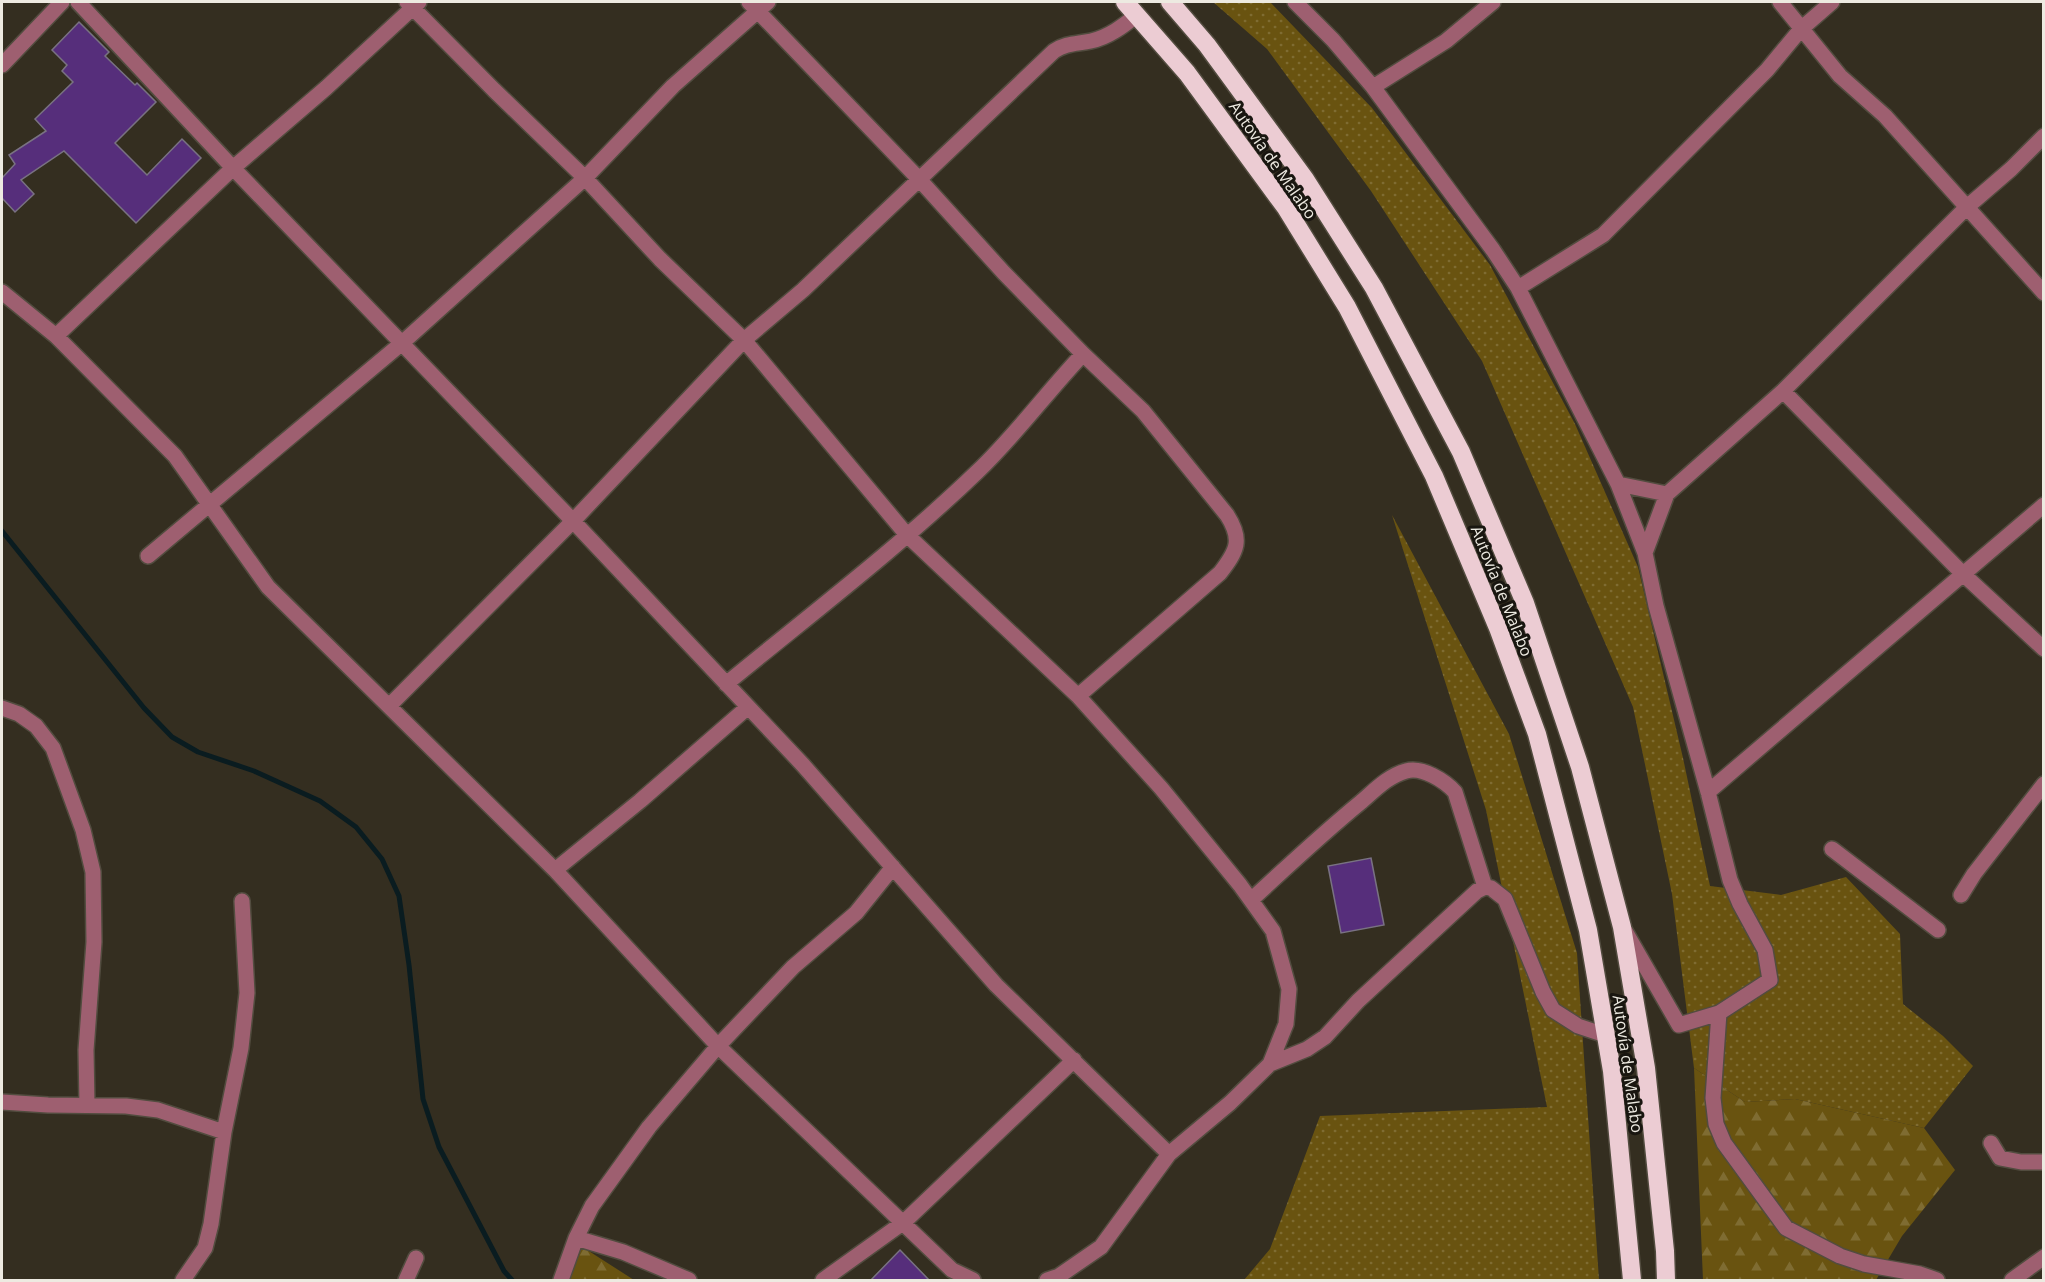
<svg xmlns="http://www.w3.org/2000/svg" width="2045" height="1282" font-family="'Open Sans',sans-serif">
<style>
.grass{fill:url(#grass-dots)}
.forest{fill:url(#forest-firs)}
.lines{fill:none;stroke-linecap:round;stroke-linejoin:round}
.stream{stroke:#0a1c20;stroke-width:5}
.building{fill:#562e7b;stroke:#797282;stroke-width:1.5}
.minor-casing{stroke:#524c3f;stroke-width:18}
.highway-casing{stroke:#524c3f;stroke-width:21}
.minor{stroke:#9e5f70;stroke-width:15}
.highway{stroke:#ecccd3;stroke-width:18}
.labels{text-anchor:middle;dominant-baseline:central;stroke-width:6;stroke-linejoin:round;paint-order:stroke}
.street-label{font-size:16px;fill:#edeae1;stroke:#191610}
</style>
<defs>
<pattern id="grass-dots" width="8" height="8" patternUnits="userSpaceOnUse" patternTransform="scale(1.5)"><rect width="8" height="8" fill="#695310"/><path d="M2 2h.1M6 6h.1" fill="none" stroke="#7f6c32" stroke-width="1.8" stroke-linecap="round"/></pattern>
<pattern id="forest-firs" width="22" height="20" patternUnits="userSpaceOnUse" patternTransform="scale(1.5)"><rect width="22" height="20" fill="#695310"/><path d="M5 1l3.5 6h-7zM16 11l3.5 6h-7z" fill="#7f6c32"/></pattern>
</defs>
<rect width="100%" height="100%" fill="#342e20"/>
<path class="grass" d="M1213,2H1270L1372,108L1490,265L1575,424L1638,567L1683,758L1710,886L1781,895L1846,877L1900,934L1903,1004L1943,1036L1973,1066L1924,1128L1795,1099L1745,1102L1694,1068L1672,894L1633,707L1482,361L1371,191L1267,49Z
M1392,515L1509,734L1577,953L1599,1280H1244L1270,1249L1320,1116L1547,1107L1486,810Z"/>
<path class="forest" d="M1694,1068L1745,1102L1795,1099L1924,1128L1955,1170L1902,1236L1876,1280H1703Z
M570,1239L634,1280H556Z"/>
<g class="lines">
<path class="stream" d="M2,531L144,708L172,737L198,752L254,771L320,801L356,827L382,859L399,896L409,965L423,1099L439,1147L504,1271L512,1280"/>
</g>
<path class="building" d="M79,22L109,52L105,56L135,85L137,83L156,102L115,143L147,175L182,139L201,158L136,223L64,151L21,180L34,194L15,212L2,198V178L15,164L9,155L46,131L35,119L73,82L62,71L67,65L52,50Z
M1371,858L1384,925L1341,933L1328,866Z
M900,1250L930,1281H870Z"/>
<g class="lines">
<g class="minor-casing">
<path id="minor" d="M78,2L233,168L573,521L803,765L996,985L1169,1154
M407,2L494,90L585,178L660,259L744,340L907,535L1078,696L1161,788L1240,885L1273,931L1289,989L1286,1024L1270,1064L1230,1103L1169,1154L1101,1247L1059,1276L1047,1280
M749,2L918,178L1004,273L1083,354
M1295,2L1333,40L1373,87L1493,250L1518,288L1618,484L1645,553L1656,606L1708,792L1730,880L1740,904L1765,950L1770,980L1719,1013L1713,1098L1716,1124L1724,1143L1786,1228L1840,1256L1864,1264L1920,1274L1937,1280
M1780,2L1840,76L1885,116L2044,293
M2,65L62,2
M1373,87L1446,41L1493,2
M1518,288L1603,235L1767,70L1801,29L1832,2
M2,292L56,336L175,456L268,587L555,870L718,1046L952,1270L973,1280
M56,336L233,168L326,88L419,2
M1783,391L1963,574L2044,649
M1618,484L1667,494
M1645,553L1667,494L1783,391L1967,207L2011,169L2044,136
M148,556L402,343L585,178L673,86L768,2
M726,684C810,615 898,548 977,472C1015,436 1047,392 1083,354L1143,411L1227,515C1243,540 1237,551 1220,573L1078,696
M389,706L573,521L744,340L803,290L1054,51C1066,43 1077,44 1091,41C1109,37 1123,26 1137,15
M2,708L19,714L36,726L53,748L83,830L93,872L94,942L86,1050L87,1105
M1708,792L2044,505
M1832,849L1938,930
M555,870L640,801L748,707
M1961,895L1974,874L2044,784
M1251,900C1287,867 1323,833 1361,802C1375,790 1388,776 1406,771C1422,766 1445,781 1455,792L1485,887
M1625,931L1679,1025L1719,1013
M1270,1064L1307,1049L1325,1037L1358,1001L1477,891L1485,887L1491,888L1505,899L1543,992L1553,1010L1578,1026L1605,1035
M2,1102L48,1105L126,1106L158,1110L224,1132
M1991,1143L2000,1158L2021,1162H2044
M576,1238L623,1252L689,1280
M183,1280L205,1248L211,1224L224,1132L241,1048L247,993L242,901
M406,1280L416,1258
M561,1280L576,1238L592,1206L649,1127L718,1046L793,967L856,913L893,867
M823,1280L904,1222L1074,1060
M2012,1280L2044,1257"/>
</g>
<g class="highway-casing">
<path id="highway" d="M1125,2L1187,73L1286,208L1347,307L1434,476L1498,628L1537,734L1588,930L1612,1071L1632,1280
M1170,2L1207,45L1305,179L1374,288L1461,452L1525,603L1580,767L1622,927L1646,1068L1665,1251L1666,1280"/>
</g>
<use href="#minor" class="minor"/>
<use href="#highway" class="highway"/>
</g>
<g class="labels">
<g class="street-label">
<text transform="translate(1273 160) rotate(55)">Autovía de Malabo</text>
<text transform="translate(1502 591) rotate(68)">Autovía de Malabo</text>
<text transform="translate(1628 1064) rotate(82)">Autovía de Malabo</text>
</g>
</g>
<rect width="2045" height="1282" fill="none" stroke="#edeae1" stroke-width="6"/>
</svg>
